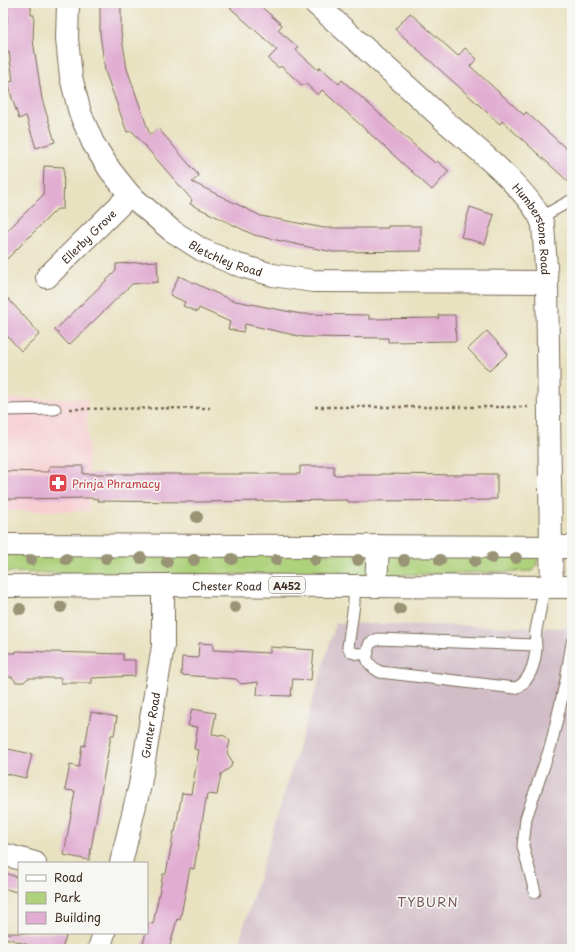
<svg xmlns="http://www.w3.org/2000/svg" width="575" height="952" font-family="'Playpen Sans',sans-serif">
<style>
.built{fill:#f7cfd3}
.industrial{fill:#d2bdc7}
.green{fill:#aed27b;stroke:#747e4c}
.building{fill:#e1add2}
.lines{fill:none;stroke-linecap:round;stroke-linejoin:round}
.lane-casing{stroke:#786a57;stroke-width:13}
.street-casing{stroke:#786a57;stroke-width:24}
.highway-casing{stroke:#786a57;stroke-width:24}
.path{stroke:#786a57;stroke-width:2.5;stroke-dasharray:3 3;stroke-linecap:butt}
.lane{stroke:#fff;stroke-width:11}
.street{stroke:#fff;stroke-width:22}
.highway{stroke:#fff;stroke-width:22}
.tree{fill:#999474}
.labels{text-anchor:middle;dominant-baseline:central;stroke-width:3.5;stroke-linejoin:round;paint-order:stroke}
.shield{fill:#f6f6f2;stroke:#73675e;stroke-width:1}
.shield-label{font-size:10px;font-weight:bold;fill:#3b2a1e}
.street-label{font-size:11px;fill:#3b2a1e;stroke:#f6f6f2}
.health-label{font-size:11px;fill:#be3a42;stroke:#f6f6f2;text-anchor:start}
.quarter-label{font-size:13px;letter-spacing:1px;fill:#75585d;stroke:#f6f6f2}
</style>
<rect width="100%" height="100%" fill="#f6f6f2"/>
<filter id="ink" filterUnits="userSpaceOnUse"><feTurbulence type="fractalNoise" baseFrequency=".025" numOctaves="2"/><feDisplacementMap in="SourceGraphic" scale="8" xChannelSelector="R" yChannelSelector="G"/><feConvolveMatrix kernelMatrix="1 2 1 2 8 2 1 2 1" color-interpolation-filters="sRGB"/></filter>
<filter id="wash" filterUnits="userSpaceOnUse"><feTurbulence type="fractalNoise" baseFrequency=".012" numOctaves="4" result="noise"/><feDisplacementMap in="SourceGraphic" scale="16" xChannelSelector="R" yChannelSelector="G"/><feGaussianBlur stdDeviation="0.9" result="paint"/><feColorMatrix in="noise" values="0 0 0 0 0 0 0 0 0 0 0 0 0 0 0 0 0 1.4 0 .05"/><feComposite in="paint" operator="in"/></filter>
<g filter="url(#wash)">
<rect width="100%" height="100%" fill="#e9e2c1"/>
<path class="built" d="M3,399H87L89,511H3Z"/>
<path class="industrial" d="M336,623L572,628V949H237Z"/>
<path class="green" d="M3,553L531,554L538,559L536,566L533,571L383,575L103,574L3,572Z"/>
<g id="blocks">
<path class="building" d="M8,3H31V15H34L33,40L42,99L55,142L36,148L26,116L19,119L11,95L9,82L13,81L11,66L9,52L5,53L3,39L4,22H7Z
M100,3H121V32L127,69L150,135L158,128L199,176L192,182L261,216L324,228H388V226H421V251L333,252L304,246L254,235L190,204L192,200L132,131L127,132L105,71L100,33Z
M225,3H257L282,25L278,30L298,47L296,50L318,70L320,67L339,84L342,80L422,152L435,163L437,161L449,171L432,190L322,90L318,95L306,84L303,86L281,66L279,68L268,59L277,50Z
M410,13L458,56L465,48L477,59L470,66L524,115L526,112L572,154V185L502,121L500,124L395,29Z
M44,166L64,167L63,209H57L3,263V235L43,195Z
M470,207L494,215L485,244L461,237Z
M157,261L158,282L132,284L69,345L55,330L116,271V264Z
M179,276L231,300L301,314L369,315V319L439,318L438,315H455L456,341L388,342V338L303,337L245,324L243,332L228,329L230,322L199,308L197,312L183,306L185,302L170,295Z
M3,293L40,334L21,351L3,331Z
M487,331L508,354L489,371L468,349Z
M49,466H83V474H300V466H334V475H381V474L463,475V474H497V499H490V500L368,501V502H348V500L194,502L98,501V499L91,498L3,499V471L49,472Z
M199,643L213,644V650L270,653V647L314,650L311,680L293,679L291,696L257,695L258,682L241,684L236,679L181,675L182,657L198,658Z
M16,651L123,654V660H135V676L92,678V683H61V678H28L24,682H16L12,677H3V653H16Z
M192,709L216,713L212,734L225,736L230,741L227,753L232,761L231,767L221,774L217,795L207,794L194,869L190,868L180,920L177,919L169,949H142L148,923L153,924L163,874H166L174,831L175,832L182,793L191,794L199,750L194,749L198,727L188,726Z
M91,712L117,717L114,735H111L89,860L64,855L75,791L65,790L70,765L79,767L82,745L85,746Z
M3,748L32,754L26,778L3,773Z
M3,872L19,878V893L3,888Z
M3,933H67L62,949H41L3,937Z"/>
</g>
</g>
<g filter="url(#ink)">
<use href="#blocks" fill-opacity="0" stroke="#786a57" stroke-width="1"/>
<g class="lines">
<g class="lane-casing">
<path id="lane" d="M541,217L572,200
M3,410L55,409
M354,586V604L348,647L351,652L358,654L368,653
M536,645L378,639L370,643C364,657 366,664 380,672L515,688C529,684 535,663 536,649C536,643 535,637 536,630C539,616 542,601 544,587
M535,892L523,846L526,818L551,745L566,680L572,643"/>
</g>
<g class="street-casing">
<g id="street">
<path id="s1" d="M68,3L67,39L71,77L80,113L93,143L110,170L130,195L171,230L202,250L235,264L273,275L313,281L547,282"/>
<path id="s2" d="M315,3C359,43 403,82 446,122C472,145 534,194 543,225L547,282L551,546"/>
<path id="s3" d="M47,277L130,195"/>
<path d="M3,854L35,863"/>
<path id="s4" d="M121,863L140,785L163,646V585"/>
<path d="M99,949L104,933"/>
</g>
</g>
<g class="highway-casing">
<g id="highway">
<path d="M3,545L572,547"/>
<path d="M551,546L552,587"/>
<path id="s5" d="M3,586L163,585L572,587"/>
<path d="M376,586L378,546"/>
</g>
</g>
<path class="path" d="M315,407H528
M70,409L210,408"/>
<use href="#lane" class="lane"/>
<use href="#street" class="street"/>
<use href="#highway" class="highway"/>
</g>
<g class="tree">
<circle cx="197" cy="517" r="6"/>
<circle cx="106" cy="558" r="6"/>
<circle cx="141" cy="558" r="6"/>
<circle cx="492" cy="558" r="6"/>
<circle cx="516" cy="558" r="6"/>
<circle cx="66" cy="559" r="6"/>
<circle cx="232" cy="559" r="6"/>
<circle cx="31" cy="560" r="6"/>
<circle cx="194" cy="560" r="6"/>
<circle cx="276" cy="560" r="6"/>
<circle cx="315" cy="560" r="6"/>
<circle cx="358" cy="560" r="6"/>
<circle cx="404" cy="560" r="6"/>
<circle cx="440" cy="560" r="6"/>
<circle cx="475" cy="561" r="6"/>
<circle cx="167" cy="562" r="6"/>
<circle cx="61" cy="607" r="6"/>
<circle cx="235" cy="607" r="6"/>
<circle cx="20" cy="609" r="6"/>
<circle cx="400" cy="609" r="6"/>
</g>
</g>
<defs>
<g id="pharmacy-square" transform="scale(1)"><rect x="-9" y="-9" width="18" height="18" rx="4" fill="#e0444e" stroke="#f6f6f2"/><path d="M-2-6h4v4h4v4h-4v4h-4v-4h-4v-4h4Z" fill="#fff"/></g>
</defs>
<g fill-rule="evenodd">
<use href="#pharmacy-square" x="58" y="483"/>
</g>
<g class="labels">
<rect class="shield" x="269" y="577" width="36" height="16" rx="3"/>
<g class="shield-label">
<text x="287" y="585">A452</text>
</g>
<g class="street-label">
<text stroke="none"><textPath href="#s2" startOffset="320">Humberstone Road</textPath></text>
<text stroke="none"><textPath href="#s3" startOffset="58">Ellerby Grove</textPath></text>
<text stroke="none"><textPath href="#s1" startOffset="324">Bletchley Road</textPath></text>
<text stroke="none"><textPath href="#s5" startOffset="224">Chester Road</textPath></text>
<text stroke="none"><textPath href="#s4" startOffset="141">Gunter Road</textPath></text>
</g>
<g class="health-label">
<text x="72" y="483">Prinja Phramacy</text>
</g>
<g class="quarter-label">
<text x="428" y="901">TYBURN</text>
</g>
</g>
<rect width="575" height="952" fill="none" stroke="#f6f6f2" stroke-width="16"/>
<rect x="18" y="862" width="130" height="72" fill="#f6f6f2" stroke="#aba49d"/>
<rect x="26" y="875" width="20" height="6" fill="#ffffff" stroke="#aba49d"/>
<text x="54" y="882" font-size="12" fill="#3b2a1e">Road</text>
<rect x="26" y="892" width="20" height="12" fill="#aed27b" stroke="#aba49d"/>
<text x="54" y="902" font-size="12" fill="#3b2a1e">Park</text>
<rect x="26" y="912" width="20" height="12" fill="#e1add2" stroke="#aba49d"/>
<text x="54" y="922" font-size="12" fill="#3b2a1e">Building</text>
</svg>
